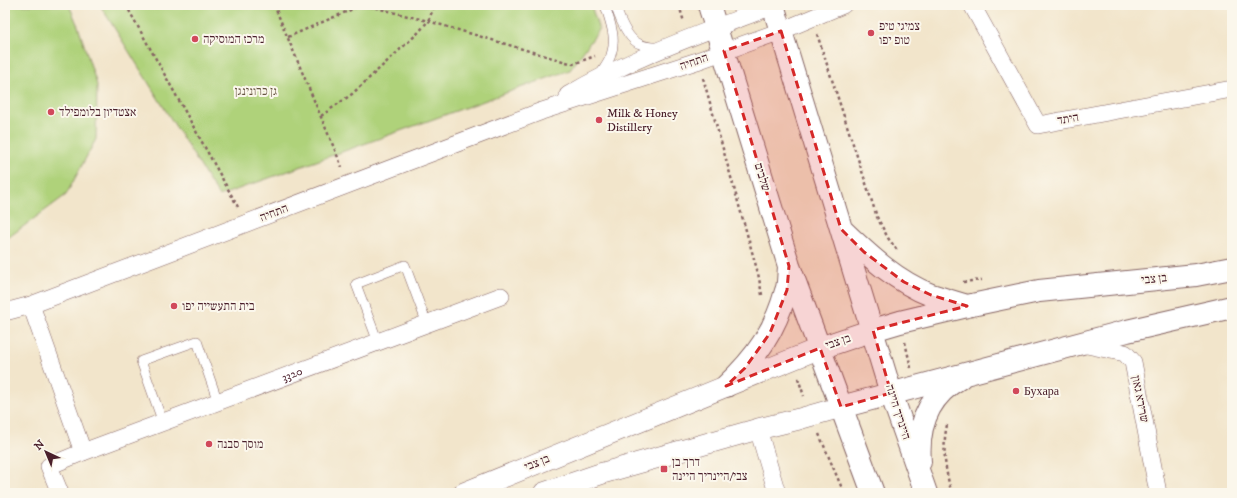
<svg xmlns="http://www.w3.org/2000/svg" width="1237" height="498" font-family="'IM FELL DW Pica','Frank Ruhl Libre',serif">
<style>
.green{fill:#afd27a;stroke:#7c7852}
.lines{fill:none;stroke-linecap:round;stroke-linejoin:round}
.service-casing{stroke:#856463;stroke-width:10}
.minor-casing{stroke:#856463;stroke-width:18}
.tertiary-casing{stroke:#856463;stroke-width:22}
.secondary-casing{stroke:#856463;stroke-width:24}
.path{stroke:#856463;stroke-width:2.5;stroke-dasharray:3 3;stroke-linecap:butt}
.service{stroke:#fff;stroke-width:9}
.minor{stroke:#fff;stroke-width:17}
.tertiary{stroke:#fff;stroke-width:21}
.secondary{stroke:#fff;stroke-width:22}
.marked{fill:#d62828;fill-opacity:0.2;stroke:#d62828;stroke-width:3;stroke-dasharray:8 5;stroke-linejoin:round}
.poi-dot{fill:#d1495b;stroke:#fbf7ec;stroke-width:1.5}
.labels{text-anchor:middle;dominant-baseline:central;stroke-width:4;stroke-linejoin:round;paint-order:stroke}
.poi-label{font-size:12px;fill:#4a1f2b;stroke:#fbf7ec;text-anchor:start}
.street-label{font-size:12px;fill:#4a1f2b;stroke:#fbf7ec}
.park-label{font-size:12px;fill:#685543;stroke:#fbf7ec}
</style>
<rect width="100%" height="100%" fill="#fbf7ec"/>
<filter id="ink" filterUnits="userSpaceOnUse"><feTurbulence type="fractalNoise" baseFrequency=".025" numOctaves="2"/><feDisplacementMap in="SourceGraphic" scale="8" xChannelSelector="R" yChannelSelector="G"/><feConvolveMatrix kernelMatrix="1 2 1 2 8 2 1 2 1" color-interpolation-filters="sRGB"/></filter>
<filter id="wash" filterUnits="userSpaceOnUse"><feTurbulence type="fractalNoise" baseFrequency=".012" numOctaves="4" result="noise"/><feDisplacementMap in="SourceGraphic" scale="16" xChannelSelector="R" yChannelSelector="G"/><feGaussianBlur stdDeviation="0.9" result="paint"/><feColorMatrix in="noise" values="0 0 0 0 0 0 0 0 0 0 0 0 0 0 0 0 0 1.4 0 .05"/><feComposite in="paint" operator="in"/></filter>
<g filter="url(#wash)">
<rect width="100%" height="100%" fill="#f2e5cb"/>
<path class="green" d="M5,5H69L78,26L97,85L96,139L66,195L5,240Z
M100,5H591L599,30L570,70L219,196Z"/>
</g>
<g filter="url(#ink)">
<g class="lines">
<g class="service-casing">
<path id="service" d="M615,5C619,17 628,40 640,44C646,47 653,47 659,48
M600,75C603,69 609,62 611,55C617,38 610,22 605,5
M378,342L356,284L405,265L427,324
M163,423L141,361L197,341L218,402"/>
</g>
<g class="minor-casing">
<g id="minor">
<path d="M972,5L1038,125L1232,89"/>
<path d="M568,95C633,57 705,32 775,5"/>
<path id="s1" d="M31,305L83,452L501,296"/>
<path d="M5,312L31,305L542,111L697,61L781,31L843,5"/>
<path d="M1082,344L1125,353L1133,362L1158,493"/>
<path d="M758,429L777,493"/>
<path d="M60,493L49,466L83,452"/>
</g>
</g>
<g class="tertiary-casing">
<path id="tertiary" d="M464,493L820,348
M544,493L603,473L758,429L799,419L841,407"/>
</g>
<g class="secondary-casing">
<path id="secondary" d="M709,5L789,266L873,493
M773,5L891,393L926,493
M843,231C869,256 897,282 931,295C943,299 955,302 967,306
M820,348L873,330L900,322L967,306L1039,291L1196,275L1232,268
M726,386C756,358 775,331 786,291C789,284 788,275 789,267
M841,407L1127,331L1232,307
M920,462C917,426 928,396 960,378"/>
</g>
<path class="path" d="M126,5L238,207
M274,5L342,167
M364,5L428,21L573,64L595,56
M679,5L684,22
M817,34L877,217L888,238L897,250
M288,37L362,5
M703,78L758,273L762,295
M321,116L352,94L419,32L428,21L435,5
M963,282L982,280
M905,342L911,368
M798,378L804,396
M947,425C942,447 945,472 952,493
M819,434L844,493"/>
<use href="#service" class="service"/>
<use href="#minor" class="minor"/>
<use href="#tertiary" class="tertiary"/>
<use href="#secondary" class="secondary"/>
</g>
</g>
<path class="marked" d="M781,31L841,229L864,252L904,282L931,295L967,306L873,330L891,393L841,407L820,348L726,386L745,368L770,333L787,290L789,266L724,51Z"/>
<g class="poi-dot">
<circle cx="871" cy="33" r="4"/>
<circle cx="195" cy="39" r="4"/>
<circle cx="51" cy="112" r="4"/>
<circle cx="599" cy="120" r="4"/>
<circle cx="174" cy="306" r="4"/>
<circle cx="1016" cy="391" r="4"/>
<circle cx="209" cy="444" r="4"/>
<rect x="660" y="465" width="8" height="8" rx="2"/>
</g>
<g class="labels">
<g class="poi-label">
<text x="879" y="26">צמיגי טיפ<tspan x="879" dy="14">טופ יפו</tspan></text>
<text x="203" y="39">מרכז המוסיקה</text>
<text x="59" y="112">אצטדיון בלומפילד</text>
<text x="607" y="113">Milk &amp; Honey<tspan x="607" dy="14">Distillery</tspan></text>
<text x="182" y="306">בית התעשייה יפו</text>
<text x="1024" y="391">Бухара</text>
<text x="217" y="444">מוסך סבנה</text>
<text x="672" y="462">דרך בן<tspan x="672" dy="14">צבי/היינריך היינה</tspan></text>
</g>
<g class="street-label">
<text transform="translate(694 62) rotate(-19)">התחיה</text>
<text transform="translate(1068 119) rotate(-10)">היתד</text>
<text transform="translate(762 177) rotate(73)">שלבים</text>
<text transform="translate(274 213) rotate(-21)">התחיה</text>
<text transform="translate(1154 279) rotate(-6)">בן צבי</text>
<text transform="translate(838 342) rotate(-19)">בן צבי</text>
<text stroke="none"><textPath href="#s1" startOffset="379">3320</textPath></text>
<text transform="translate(1140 399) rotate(79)">שרירא גאון</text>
<text transform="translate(898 412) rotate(72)">היינריך היינה</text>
<text transform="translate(537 463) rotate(-22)">בן צבי</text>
</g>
<g class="park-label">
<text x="256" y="91">גן כרונינגן</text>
</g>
</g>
<rect width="1237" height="498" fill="none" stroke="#fbf7ec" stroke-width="20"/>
<g transform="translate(46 452) rotate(316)" stroke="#fbf7ec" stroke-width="3" paint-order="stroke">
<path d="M0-3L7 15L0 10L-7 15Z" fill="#4a1f2b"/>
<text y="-6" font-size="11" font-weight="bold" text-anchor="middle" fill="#4a1f2b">N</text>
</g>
</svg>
